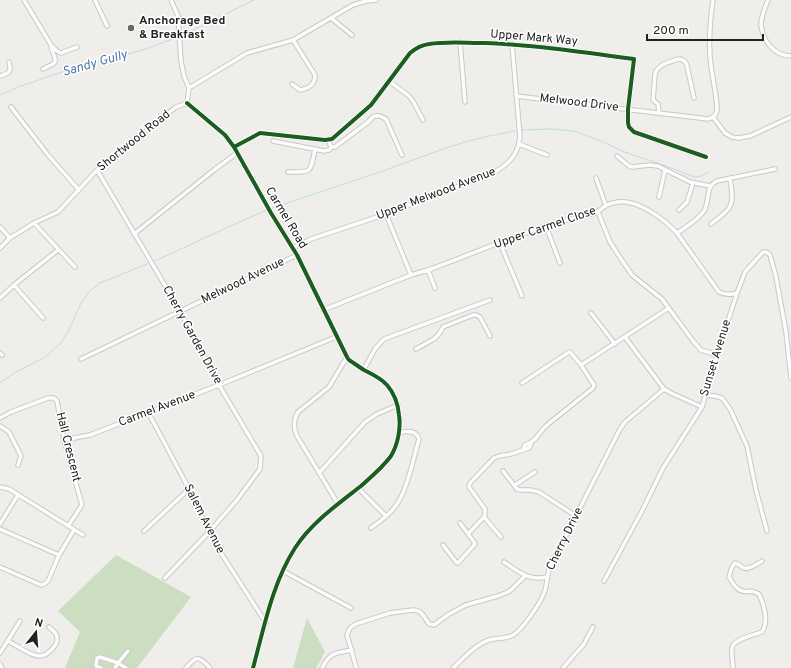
<svg xmlns="http://www.w3.org/2000/svg" width="791" height="668" font-family="Overpass,sans-serif">
<style>
.forest{fill:#cbdec1}
.lines{fill:none;stroke-linecap:round;stroke-linejoin:round}
.stream{stroke:#bfdbe3;stroke-width:1}
.minor-casing{stroke:#c9c8c7;stroke-width:5.5}
.minor{stroke:#fdfcfc;stroke-width:3.5}
.cycleway-casing{stroke:#fff;stroke-width:6}
.cycleway{stroke:#1b5e20;stroke-width:4}
.poi-dot{fill:#6a6968;stroke:#fff;stroke-width:1.5}
.labels{text-anchor:middle;dominant-baseline:central;stroke-width:3;stroke-linejoin:round;paint-order:stroke}
.poi-label{font-size:12px;font-weight:bold;fill:#222;stroke:#fff;text-anchor:start}
.street-label{font-size:12px;fill:#222;stroke:#fff}
.water-label{font-size:13px;font-style:italic;fill:#4a7aab;stroke:#fff}
</style>
<rect width="100%" height="100%" fill="#f0eeeb"/>
<path class="forest" d="M116,555L191,597L137,668H65L80,632L58,611Z
M307,618L325,652L316,668H293Z"/>
<g class="lines">
<path class="stream" d="M181,36L254,0
M0,95L18,87L62,72L146,49L178,37
M522,130L552,129L574,131L601,141L622,151L663,165L695,177L701,176L708,172
M270,209L394,167L443,149L465,142L489,136L515,131
M153,262L226,228L267,210
M0,383L14,373L45,357L61,343L70,328L81,303L89,292L100,283L147,264"/>
<g class="minor-casing">
<path id="minor" d="M24,0L51,45L57,51L61,53L77,47
M95,0L107,26
M768,0C765,8 761,16 761,25C763,41 774,56 791,56
M331,18L352,35
M460,42L465,102
M43,69L53,64L55,62C56,55 51,52 51,45
M0,76C9,73 12,72 9,62
M389,81L409,96L413,101L423,120
M292,84L300,90C309,88 315,85 315,75L293,40
M189,88L247,53L293,40L353,5L366,1L376,0
M516,96L708,119C715,117 717,114 717,107C716,93 713,80 711,66C708,45 710,21 713,0
M187,103L225,135L234,147L271,213L297,255L347,357L349,360C354,363 359,367 364,370C372,374 381,378 387,385C394,393 398,404 399,415C401,428 398,444 391,456C383,467 371,477 361,486C338,504 311,523 295,548C272,584 264,628 253,668
M11,107L48,155L79,190
M659,113L658,104L653,100L655,74C658,64 670,62 678,59C683,59 686,61 687,66L694,98
M713,117L725,133L732,137L739,138L750,136L791,117
M329,140L330,145L332,147H335L368,122L374,116H380L386,119L402,155
M273,141L324,151L329,150L332,147
M519,144L547,155
M234,147L260,133L325,140L332,139L371,105L410,53C416,48 422,45 429,44C447,41 466,43 485,43C535,45 584,52 634,59L628,109V123L629,127L634,132L706,157
M617,156L629,166L632,167L650,165L658,166L690,182L710,186
M97,170L180,311L219,385L261,456L260,469L237,500L209,532L165,578
M288,172C313,172 310,173 315,149
M596,178L606,206
M659,197L665,170
M679,210L687,202L693,183
M598,212L610,242L621,259L632,275L662,299L693,341L701,350L717,355
M386,214L411,275
M34,223L75,267
M711,224C734,206 734,207 730,178
M546,226L560,263
M0,227L10,238
M677,233C686,227 698,220 704,211C710,201 705,186 717,181L775,169
M134,234L214,170L237,153
M500,243L522,296
M0,248L10,238L34,223L58,212L97,170L176,107L187,103L189,88L184,76L181,61L178,16L171,0
M293,248L311,239L386,214L493,173C509,164 518,155 520,137L512,44
M428,270L435,288
M14,285L43,318
M0,298L14,285L58,250
M323,310L411,275L428,270C467,256 506,239 545,226C562,221 579,218 595,213C599,211 602,209 605,206C611,203 620,201 626,202C644,204 666,221 677,233L719,292C725,295 730,295 737,293
M591,313L615,344
M625,337L664,389L671,393L702,407
M416,349L434,339L439,334L443,327L473,315H476L480,317L490,336
M0,353L2,355
M81,359L297,255
M581,365L669,308
M364,369L375,349L384,339L490,300
M522,383L569,352H570L581,365L594,385L593,388L547,425C538,433 537,441 525,445L523,449
M705,395L715,396L722,398L730,409L747,446L756,490L767,531
M148,412L189,489L209,532L219,550L266,623
M0,418L11,412L48,398H54L57,401L64,440L82,505L68,526
M0,426L9,432L21,456L18,465
M64,440L90,435L219,385L336,337
M503,471L517,489L520,490H530L539,492L576,516
M320,472L365,422L377,414L398,405
M515,485L535,472
M0,487L9,489L83,535
M358,488L386,516
M338,504L297,436C293,427 293,420 298,412L329,387L347,357
M484,517L501,537
M0,524L18,495
M371,528C379,522 388,516 394,508C407,493 413,459 419,439C416,430 406,431 399,433
M0,529L59,555
M144,531L189,489
M468,534L484,517L485,514V509L469,487L470,483L494,458L499,456L511,454L529,448L531,444
M443,545L456,562L458,563L475,544L474,542L460,523
M504,562C519,572 528,581 547,577
M0,567L41,585L44,584L48,581L59,555L74,530
M283,571L351,608
M604,581L642,511L663,468L702,407L717,355L737,293L745,272L763,252H766L770,255L776,277L786,332L791,378
M8,641C18,646 28,655 39,656C48,656 61,643 56,634C55,632 51,629 49,627
M0,653L20,621
M0,664L2,668
M356,667L347,635L349,630L351,627L356,624L390,613L413,610C422,610 424,617 429,624L434,625L449,614L466,605L498,596L508,592L512,589L525,576
M101,668L96,666L97,658L100,657L118,663L126,668
M115,668L118,663L128,651
M186,668C197,655 199,656 210,668
M322,668C330,652 336,653 352,650
M453,668C463,659 476,644 489,640C496,638 507,639 513,635C522,630 540,604 544,593C547,586 547,577 549,569L620,429L625,422L664,389
M563,668L584,644L593,627
M733,668C733,662 731,654 732,648C733,639 754,635 762,632C769,621 764,605 759,594L752,591C739,594 735,587 729,577C730,573 731,567 735,563C739,564 740,566 744,568C749,570 757,564 762,561"/>
</g>
<use href="#minor" class="minor"/>
<g class="cycleway-casing">
<path id="cycleway" d="M187,103L225,135L234,147L271,213L297,255L347,357L349,360C354,363 359,367 364,370C372,374 381,378 387,385C394,393 398,404 399,415C401,428 398,444 391,456C383,467 371,477 361,486C338,504 311,523 295,548C272,584 264,628 253,668
M234,147L260,133L325,140L332,139L371,105L410,53C416,48 422,45 429,44C447,41 466,43 485,43C535,45 584,52 634,59L628,109V123L629,127L634,132L706,157"/>
</g>
<use href="#cycleway" class="cycleway"/>
</g>
<circle class="poi-dot" cx="131" cy="28" r="4"/>
<g class="labels">
<g class="poi-label">
<text x="139" y="21">Anchorage Bed<tspan x="139" dy="14">&amp; Breakfast</tspan></text>
</g>
<g class="street-label">
<text transform="translate(534 38) rotate(5)">Upper Mark Way</text>
<text transform="translate(579 103) rotate(7)">Melwood Drive</text>
<text transform="translate(134 141) rotate(-39)">Shortwood Road</text>
<text transform="translate(436 194) rotate(-21)">Upper Melwood Avenue</text>
<text transform="translate(286 218) rotate(59)">Carmel Road</text>
<text transform="translate(545 228) rotate(-19)">Upper Carmel Close</text>
<text transform="translate(243 281) rotate(-26)">Melwood Avenue</text>
<text transform="translate(192 335) rotate(61)">Cherry Garden Drive</text>
<text transform="translate(716 358) rotate(-73)">Sunset Avenue</text>
<text transform="translate(157 409) rotate(-21)">Carmel Avenue</text>
<text transform="translate(68 447) rotate(76)">Hall Crescent</text>
<text transform="translate(204 519) rotate(63)">Salem Avenue</text>
<text transform="translate(565 539) rotate(-64)">Cherry Drive</text>
</g>
<g class="water-label">
<text transform="translate(95 64) rotate(-16)">Sandy Gully</text>
</g>
</g>
<g transform="translate(36 632) rotate(17)" stroke="#ffffff" stroke-width="3" paint-order="stroke">
<path d="M0-3L7 15L0 10L-7 15Z" fill="#222222"/>
<text y="-6" font-size="11" font-weight="bold" text-anchor="middle" fill="#222222">N</text>
</g>
<path d="M647 34v6h116v-6" fill="none" stroke="#222222" stroke-width="2"/>
<text x="653" y="34" font-size="12" fill="#222222" stroke="#ffffff" stroke-width="3" paint-order="stroke">200 m</text>
</svg>
